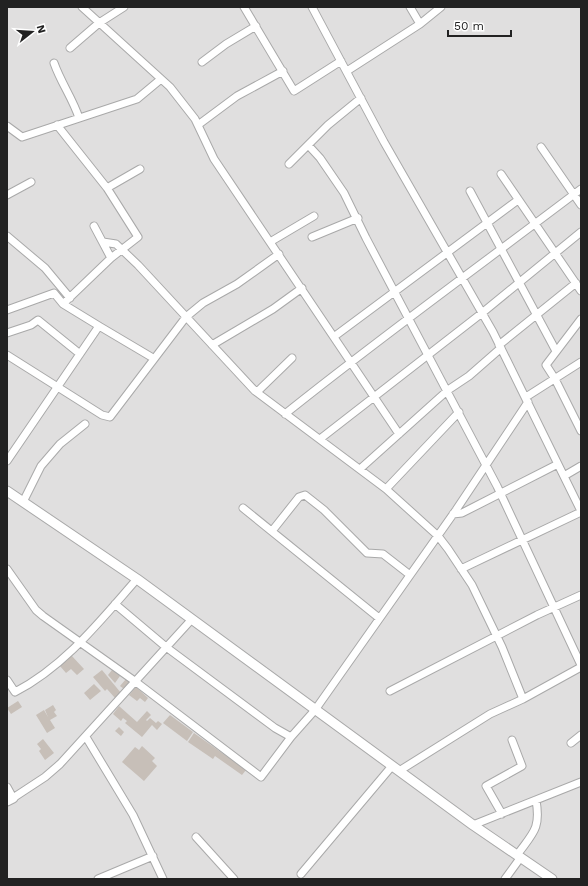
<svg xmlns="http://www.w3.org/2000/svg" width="588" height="886" font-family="'Work Sans',sans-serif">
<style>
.residential{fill:#e0dfdf}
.building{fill:#c7bfb8}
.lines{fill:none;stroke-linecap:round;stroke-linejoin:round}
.minor-casing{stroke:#a9a9a9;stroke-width:9}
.tertiary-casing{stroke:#a9a9a9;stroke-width:11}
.minor{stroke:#fff;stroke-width:7}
.tertiary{stroke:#fff;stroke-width:9}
</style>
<rect width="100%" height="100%" fill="#f2efe9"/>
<path class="residential" d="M7,7H581V879H7Z"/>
<path class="building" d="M71,655L84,669L77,675L71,669L66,673L60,666Z
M102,670L121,693L115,698L107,689L105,691L93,677Z
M112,670L120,676L115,683L108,675Z
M126,679L130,683L124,689L120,686Z
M94,684L101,691L90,700L84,693Z
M136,687L148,698L145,702L140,698L137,701L129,695Z
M18,701L22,707L11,714L7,708Z
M53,705L56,710L54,712L57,716L50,720L55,728L47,733L36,715L44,710L48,717L45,710Z
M119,706L137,722L147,711L151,715L146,720L147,721L150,718L156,723L158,721L162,724L157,730L152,725L142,737L125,723L127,721L123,718L121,721L113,714Z
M170,715L193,732L187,741L163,723Z
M119,727L124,732L121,736L115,731Z
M194,733L246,770L242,775L215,756L213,759L188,742Z
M43,739L54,753L45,760L39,751L41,749L37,744Z
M142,746L155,758L152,761L157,766L144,781L122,762L135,747L139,750Z"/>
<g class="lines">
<g class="minor-casing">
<path id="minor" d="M82,7L170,87L195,119L214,159L399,434
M244,7L294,91L341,61
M312,7L384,142L493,332L581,511
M410,7L420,24
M70,48L99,23L124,7
M202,62L226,44L256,26
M54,63C61,83 73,99 79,118
M347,71L420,24L441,7
M57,125L107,188
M198,125L237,96L283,71
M7,126L22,137L137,99L161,79
M309,146L320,158L344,193L366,238L497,486L581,665
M541,147L581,205
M289,164L328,125L361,98
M501,174L581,291
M470,191L556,351
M7,195L31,182
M7,236L45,268L70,298
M312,237L358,218
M103,242L116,244L138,265L255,391L386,489L438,536L448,549L472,585L502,647L523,699
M270,242L314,216
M111,258L138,237L107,188L140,169
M7,310L54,293L63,304
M581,319L546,365L555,379L581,431
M99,326L153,358
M7,333L31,325L38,320L80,354
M335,336L518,200
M212,345L273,309L302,288
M499,345L576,283
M7,355L102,415L110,417L186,317L203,303L237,284L279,254
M257,392L292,358
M526,397L581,362
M285,414C381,337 482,264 581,189
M320,439L482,313L581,232
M7,461L99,326L63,304L111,258L94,226
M360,469L448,390L469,376L501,348
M564,476L581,466
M386,489L459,412
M23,502L41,466L60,444L85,424
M243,508L379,618
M453,514L462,513L558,464
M272,531L299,497L305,495L324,510L367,553L383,554L410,575
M7,569L36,610L43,616L136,682L261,777L291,737L315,710L456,510L528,402
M461,569L581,512
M115,604L166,647L275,728L291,737
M7,680L15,692C65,666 100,621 137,579
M390,691L537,615L581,595
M86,737L133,815L163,879
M571,743L581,735
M399,771L490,714L523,699L581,667
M7,787L13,798L45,777L60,764L192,619
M502,814L486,786L522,766L512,740
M473,825L581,782
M196,837L234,879
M517,855C533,833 541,829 536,800
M301,874L392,766
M98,879L153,856
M505,879L521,857"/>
</g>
<g class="tertiary-casing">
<path id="tertiary" d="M7,491L137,579L473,825L552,879
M7,801L13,798"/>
</g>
<use href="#minor" class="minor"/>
<use href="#tertiary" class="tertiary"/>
</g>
<rect width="588" height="886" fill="none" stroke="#222222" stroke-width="16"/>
<g transform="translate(32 32) rotate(73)" stroke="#ffffff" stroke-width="3" paint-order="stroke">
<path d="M0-3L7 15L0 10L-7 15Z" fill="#222222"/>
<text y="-6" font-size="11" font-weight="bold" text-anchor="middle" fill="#222222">N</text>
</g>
<path d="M448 30v6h63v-6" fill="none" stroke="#222222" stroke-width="2"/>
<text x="454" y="30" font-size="12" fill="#222222" stroke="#ffffff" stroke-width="3" paint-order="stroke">50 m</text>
</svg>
